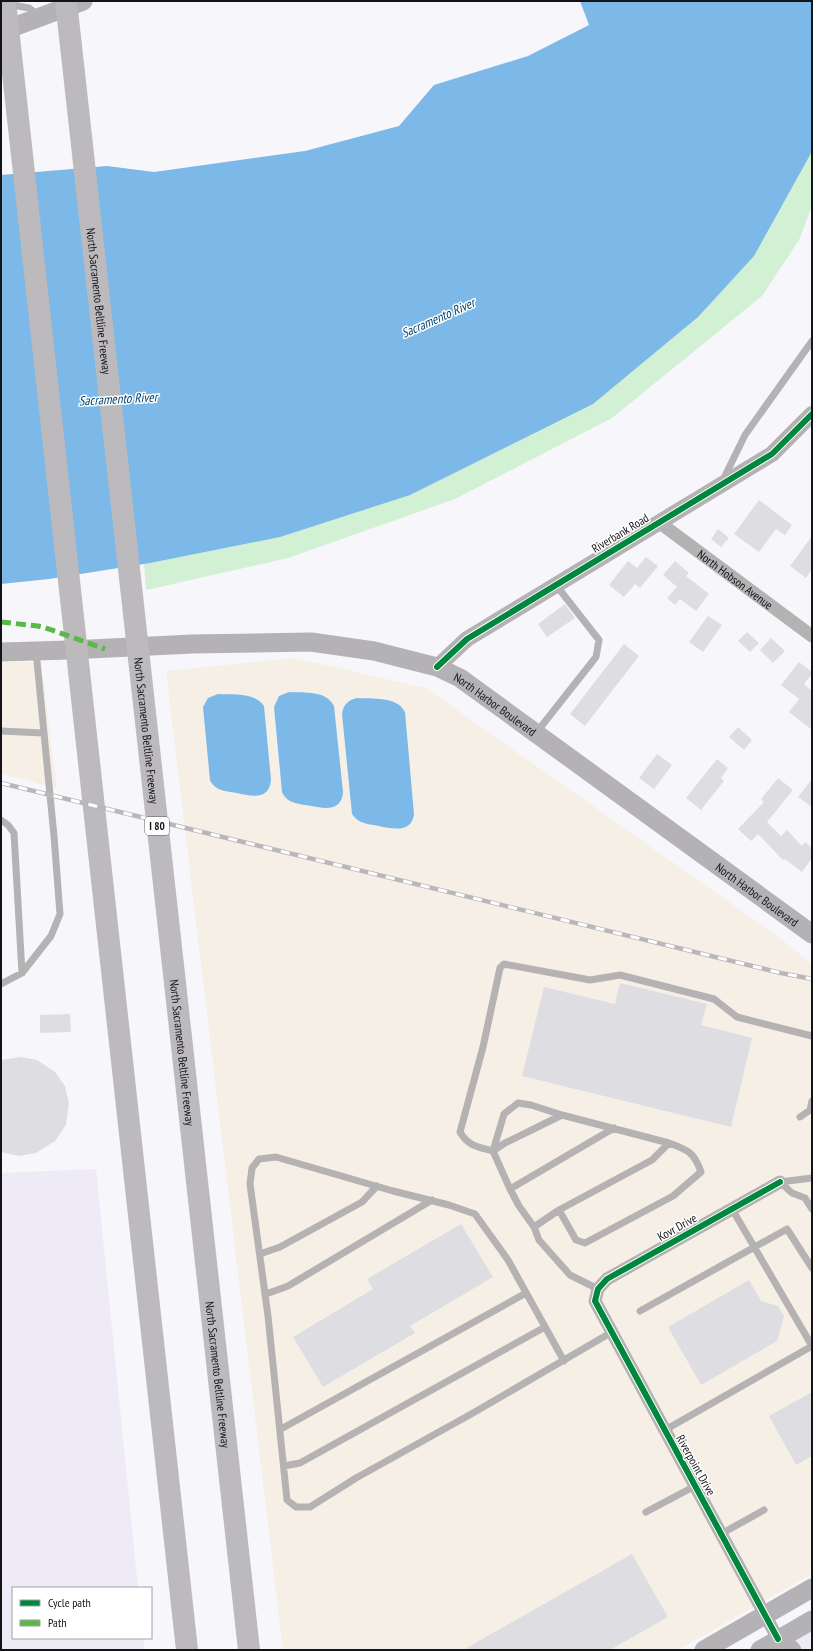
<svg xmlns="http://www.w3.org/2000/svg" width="813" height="1651" font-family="'PT Sans Narrow',sans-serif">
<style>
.built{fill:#eeebf7}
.industrial{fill:#f6efe6}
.green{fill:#d2f0d3}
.water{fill:#7cb8e8}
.building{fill:#dedee2}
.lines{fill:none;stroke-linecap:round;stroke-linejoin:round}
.service{stroke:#b4b2b3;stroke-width:7}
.minor{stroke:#b4b2b3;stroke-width:13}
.tertiary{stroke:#b4b2b3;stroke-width:16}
.secondary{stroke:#b4b2b4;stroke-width:19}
.motorway{stroke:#bcbabc;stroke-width:22}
.rail-casing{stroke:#b9b7ba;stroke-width:4.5}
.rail{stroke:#fff;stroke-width:3;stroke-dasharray:9;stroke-linecap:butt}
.quiet{stroke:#58b947;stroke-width:5;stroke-dasharray:10 5;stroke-linecap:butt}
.cycleway-casing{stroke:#fff;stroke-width:8}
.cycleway{stroke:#00873e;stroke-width:6}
.labels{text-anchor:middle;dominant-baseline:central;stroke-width:3;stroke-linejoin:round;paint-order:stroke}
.shield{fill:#fff;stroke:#5a5a5d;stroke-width:1}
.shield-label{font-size:11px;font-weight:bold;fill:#141318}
.street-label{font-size:12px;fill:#141318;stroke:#fff}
.water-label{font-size:13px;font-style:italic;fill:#00446f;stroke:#fff}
</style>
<rect width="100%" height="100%" fill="#f7f6fb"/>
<path class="built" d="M96,1169L138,1588H13V1638H143L145,1650H1V1173Z
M812,1631V1650H779Z"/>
<path class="industrial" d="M294,658L426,688L777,936L812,964V1574L678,1650H283L166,671Z
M1,662H41L57,789L1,773Z"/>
<path class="green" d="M812,151V206L799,240L762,296L612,418L455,499L288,558L146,590L143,550L810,155Z"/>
<path class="water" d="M580,1H812V151L810,155L754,256L698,317L593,404L410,495L280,537L150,563L49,579L1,584V175L107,166L154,172L305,151L399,126L434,85L528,56L589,25Z
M289,692C304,693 326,690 334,706L343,792C342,811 325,809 312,806C300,804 287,804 282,792L274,707L279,696Z
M218,694C232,695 255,692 264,706L271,780C269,801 251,796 237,793C226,791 215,791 210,780L203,707L208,698Z
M357,698C372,699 397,696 405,712L414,814C412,833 393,829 379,826C369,824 358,824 352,814L342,714C343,705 348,700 357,698Z"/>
<path class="building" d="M759,500L792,525L785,535L776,529L759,552L734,534Z
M718,529L729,538L721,547L711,539Z
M812,536V569L806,578L790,566Z
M646,557L658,566L640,588L635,584L624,597L609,585L628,561L637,568Z
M675,561L689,573L686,576L709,594L696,611L680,599L675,605L667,598L677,587L663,575Z
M565,604L575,618L547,637L538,624Z
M708,616L722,625L703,652L689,642Z
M747,632L759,643L750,652L738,641Z
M771,638L785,651L773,663L760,650Z
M624,644L639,656L585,726L570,714Z
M799,662L812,672V674L804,684L812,691V730L789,712L799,699L781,685Z
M738,727L752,740L744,750L729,737Z
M657,754L672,765L654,789L639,778Z
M717,759L728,768L721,778L724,781L701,810L686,798Z
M778,778L793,790L767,822L781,836L787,830L802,846L805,842L812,848V858L802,872L785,859L783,860L758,834L751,841L738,829L764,802L761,799Z
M812,779V807L798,797Z
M620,983L707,1004L701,1025L752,1038L731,1127L522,1076L544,987L615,1004Z
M70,1014L71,1032L40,1033V1015Z
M21,1057L37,1060L55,1072L65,1086L69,1103L66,1125L55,1141L36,1153L19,1156L1,1152V1060Z
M461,1224L493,1277L410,1326L415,1333L323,1387L293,1337L373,1289L367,1279Z
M749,1280L761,1301L778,1306L784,1316L777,1341L701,1385L668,1327Z
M812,1392V1456L796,1465L769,1416Z
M632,1554L668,1617L610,1650H463Z"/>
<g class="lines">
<path class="service" d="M7,4L29,8L38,15
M723,480L745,435L812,341
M1,731L43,733
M536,733L596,657L599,640L556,585
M1,820L8,825L14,833L22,973
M1,984L22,973L51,936L60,914L54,836L36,651
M562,1115L531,1105L518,1103L504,1114L493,1151C478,1147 468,1146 460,1132L483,1047L500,968L504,964L590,980L620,975L714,999L737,1017L812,1036
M800,1117L810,1110L812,1101
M780,1182L792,1193L805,1198L812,1209
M780,1182L812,1178
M510,1189L614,1128
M534,1227L559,1210L652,1160L669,1143C688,1150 694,1152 701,1172L673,1196L585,1243L576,1240L559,1210
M260,1254L280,1247L362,1202L377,1186
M598,1289L570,1275L539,1240L534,1227L519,1206L510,1189L493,1151L505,1143L562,1115L669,1143
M266,1294L288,1286L432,1200
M640,1311L787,1229L812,1268
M564,1361L508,1260L475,1214L449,1205L393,1191L276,1157L259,1159L252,1168L250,1184L268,1316L287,1500L296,1507H310L356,1478L473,1413L612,1332
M281,1429L526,1293
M665,1430L812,1346L732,1209
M284,1466L300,1463L545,1327
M646,1512L695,1486
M721,1534L764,1510"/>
<g class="minor">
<path id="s1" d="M660,523L812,636"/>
<path d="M778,1639L595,1301L598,1289L607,1279L780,1182"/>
<path d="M778,1639L793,1647L795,1650"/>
</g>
<path class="tertiary" d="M437,667L467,639L772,454L812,414"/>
<g class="secondary">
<path d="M1,30L16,26L83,1"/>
<path id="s2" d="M1,652L70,650L192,644L311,642L374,651L437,667L460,678L812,934"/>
<path d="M704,1650L812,1588"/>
<path d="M760,1650L812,1620"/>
</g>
<g class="motorway">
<path d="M5,1L187,1650"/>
<path id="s3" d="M66,1L249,1650"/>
</g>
<g class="rail-casing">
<path id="rail" d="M1,783L781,973L812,979"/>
</g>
<use href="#rail" class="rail"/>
<path class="quiet" d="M1,622L38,626L49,629L105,649"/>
<g class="cycleway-casing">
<path id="cycleway" d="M437,667L467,639L772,454L812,414
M778,1639L595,1301L598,1289L607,1279L780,1182"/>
</g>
<use href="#cycleway" class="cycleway"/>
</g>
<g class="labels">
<rect class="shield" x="145" y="817" width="24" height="18" rx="3"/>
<g class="shield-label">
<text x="157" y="826">I 80</text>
</g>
<g class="street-label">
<text stroke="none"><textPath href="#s3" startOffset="302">North Sacramento Beltline Freeway</textPath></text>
<text transform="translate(620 533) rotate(-31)">Riverbank Road</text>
<text stroke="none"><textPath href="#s1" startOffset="94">North Hobson Avenue</textPath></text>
<text stroke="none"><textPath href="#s2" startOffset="508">North Harbor Boulevard</textPath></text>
<text stroke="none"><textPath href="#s3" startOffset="734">North Sacramento Beltline Freeway</textPath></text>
<text stroke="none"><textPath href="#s2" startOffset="832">North Harbor Boulevard</textPath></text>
<text stroke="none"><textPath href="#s3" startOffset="1058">North Sacramento Beltline Freeway</textPath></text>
<text transform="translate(677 1227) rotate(-29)">Kovr Drive</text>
<text stroke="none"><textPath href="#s3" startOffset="1382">North Sacramento Beltline Freeway</textPath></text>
<text transform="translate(696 1465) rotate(61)">Riverpoint Drive</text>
</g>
<g class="water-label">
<text transform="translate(438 318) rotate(-24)">Sacramento River</text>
<text transform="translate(118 399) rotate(-3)">Sacramento River</text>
</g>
</g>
<rect width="813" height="1651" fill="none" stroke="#141318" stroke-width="4"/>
<rect x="12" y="1587" width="140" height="52" fill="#ffffff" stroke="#a1a1a3"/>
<rect x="20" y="1600" width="20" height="6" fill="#00873e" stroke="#a1a1a3"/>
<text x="48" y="1607" font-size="12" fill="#141318">Cycle path</text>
<rect x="20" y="1620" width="20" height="6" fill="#58b947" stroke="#a1a1a3"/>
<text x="48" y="1627" font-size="12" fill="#141318">Path</text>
</svg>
